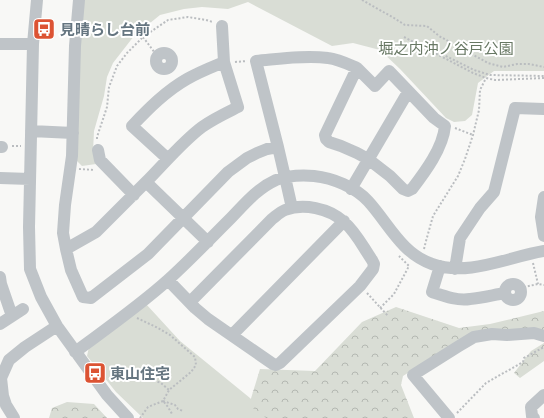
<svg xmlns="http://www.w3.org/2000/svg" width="544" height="418" font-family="Commissioner,'Noto Sans JP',sans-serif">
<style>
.green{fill:#d9ddd5}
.forest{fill:url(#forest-crowns)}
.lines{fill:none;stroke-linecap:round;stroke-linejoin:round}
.path{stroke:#babdc0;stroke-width:2;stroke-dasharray:2 2;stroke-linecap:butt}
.minor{stroke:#bfc4c8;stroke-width:12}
.labels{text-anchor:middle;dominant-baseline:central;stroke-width:4;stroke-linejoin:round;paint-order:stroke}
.poi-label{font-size:15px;font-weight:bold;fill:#657580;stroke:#fff;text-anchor:start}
.park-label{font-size:15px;fill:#687864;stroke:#fff}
</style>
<defs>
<pattern id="forest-crowns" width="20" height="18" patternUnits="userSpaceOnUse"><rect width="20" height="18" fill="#d9ddd5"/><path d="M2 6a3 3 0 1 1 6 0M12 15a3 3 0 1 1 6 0" fill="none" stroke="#b4b8b2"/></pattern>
</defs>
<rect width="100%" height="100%" fill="#f8f8f6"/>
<path class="green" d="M84,0H544V71H494L478,83L472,115L465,121L454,122L446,118L400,69L380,50L353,43L332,46L248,2L228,9L202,7L184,9L160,15L134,36L113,63L107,77L104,96L94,131L93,152L96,164L82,166L77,161L80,46Z
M146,304L180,341L250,398L268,418H143L116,392L87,356L89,347Z"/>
<path class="forest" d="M396,307L459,328L490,324L544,311V333L465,337L403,376L401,385L414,418H266L249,405L260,369L315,371L362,322Z
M544,343V361L520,378L514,373L531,351Z
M67,402L94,404L107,418H49L52,408Z"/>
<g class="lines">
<path class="path" d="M362,0L394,18L405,25L427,26L439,36L488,63L503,67L517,64H529L544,67
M143,37L158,57
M404,37L473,73L486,78L495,80L544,78
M431,50L436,51L474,70L490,75L544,76
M235,62L247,61
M455,128L473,135
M97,139V137L107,107L109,87L117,66L127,53L143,37L168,20L188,17L206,20L213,22
M12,146H21
M79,169L95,170
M424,249L426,241L433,216L458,176L465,159L473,135L479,110L480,90L486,78
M533,263L538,284
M520,288L538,284L544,285
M367,293L388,316
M380,308L394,294L409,266L399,256
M137,318L156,327L170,335L195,357L196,365L191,372L169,390L163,401L148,407L140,418
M150,379L161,383L169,390
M163,401L175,405L178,409L183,411
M164,402L168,407L172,414
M457,413L486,383L523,362L524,358L544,347"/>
<path class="minor" d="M37,0L33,44L29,227L30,269L41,297L57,326L107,395L128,418
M0,44H33
M156 61a8 8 0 1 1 16 0a8 8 0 1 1-16 0Z
M31,131L73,133
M0,147H2
M278,147L256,61C279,59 304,55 328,58C338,59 348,64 357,68L325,135L326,139L329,142L341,146L357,153L368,159L390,176L403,189L408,191L412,189C425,172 443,148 445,126L434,118L389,71L375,86L357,68
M98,150L100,160L134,195
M168,159L132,126C149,108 166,91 187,79C199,72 212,67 224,62
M0,178L30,179
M146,182C164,164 182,142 202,127C213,119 226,113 238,107L224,62L222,26
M351,189L408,92
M541,217L544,197
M544,217H541L544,236
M208,242L146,182L96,232L66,249L71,270L83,297L91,298L148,254L228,172L247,158L257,153L267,149L278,147L285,177L292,208
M66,249L63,233L65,205L72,156L75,46L79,0
M440,266L432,292C444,296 457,301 470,299C482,298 493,295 505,293
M455,269L460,238L480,208L494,192L515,108L544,109
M0,277L1,284L12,316
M168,280L195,308L208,319L273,364L276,365L280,363L360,286L373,269L374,264L372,260C363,247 356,232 344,222C329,208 303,203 285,210C280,212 276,216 272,219L190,302
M505 292a8 8 0 1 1 16 0a8 8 0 1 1-16 0Z
M0,324L23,309
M232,335L344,221
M75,352C106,329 139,306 168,280C189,261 208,241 228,221C243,206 256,189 276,180C289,175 301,175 314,176C333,178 355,187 368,201C389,224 401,253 432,264C468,277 508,257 544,251
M14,418L6,405L3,396L1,378L9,360L25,347L57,326
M449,418L413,375L459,346L474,337L492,334L507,335L534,333L544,336
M534,418L532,416L531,407L544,395"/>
</g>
<defs>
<g id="bus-square" transform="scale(1.15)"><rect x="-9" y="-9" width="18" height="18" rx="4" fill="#dc5333" stroke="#fff"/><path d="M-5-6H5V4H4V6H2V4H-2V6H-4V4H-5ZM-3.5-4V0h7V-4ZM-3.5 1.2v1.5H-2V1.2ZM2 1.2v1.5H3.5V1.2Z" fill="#fff"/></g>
</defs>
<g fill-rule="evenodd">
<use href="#bus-square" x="44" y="29"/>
<use href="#bus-square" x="95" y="373"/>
</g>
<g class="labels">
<g class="poi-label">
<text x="60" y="29">見晴らし台前</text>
<text x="110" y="373">東山住宅</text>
</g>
<g class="park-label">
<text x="446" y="48">堀之内沖ノ谷戸公園</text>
</g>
</g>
</svg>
